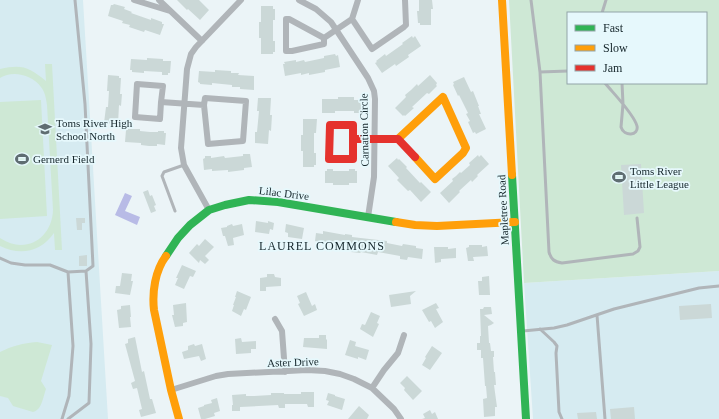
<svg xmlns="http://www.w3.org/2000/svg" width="719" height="419" font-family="Georgia,serif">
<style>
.built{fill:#d6ebf1}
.green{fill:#cee8d5;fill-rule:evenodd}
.water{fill:#b8bbe6}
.building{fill:#cbd8d7}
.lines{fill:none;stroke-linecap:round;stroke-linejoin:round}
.lane{stroke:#b0b5b9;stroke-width:3}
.street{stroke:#b0b5b9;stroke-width:6}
.fast{stroke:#30b455;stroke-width:8}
.slow{stroke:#ff9f0a;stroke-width:8}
.jam{stroke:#e5322d;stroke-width:8}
.labels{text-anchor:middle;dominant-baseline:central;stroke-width:3.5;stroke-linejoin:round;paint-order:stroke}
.poi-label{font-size:11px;fill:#14252a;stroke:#e6f8fc;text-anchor:start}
.street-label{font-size:11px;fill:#14252a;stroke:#e6f8fc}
.neighbourhood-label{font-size:12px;letter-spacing:1px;fill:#14252a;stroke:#e6f8fc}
</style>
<rect width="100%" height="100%" fill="#ebf4f7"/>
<path class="built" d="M0,0H83L108,419H0Z
M719,271V419H533L524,283Z"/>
<path class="green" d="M509,0H719V271L524,283ZM568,13H706V83H568Z
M45,64H52L62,250H55L54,233C41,252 20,256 0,246V238C25,255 52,239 53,210L47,105C46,98 45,92 41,87C32,75 13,70 0,78V69C22,64 29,67 46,81Z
M41,100L47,216L0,219V102Z
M37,342L52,345L41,381L46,389C43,397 42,410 33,412L13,406L8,398L0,396V352C12,346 23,343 37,342Z"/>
<path class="water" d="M125,193L132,196L125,211L140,217L137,225L115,215Z"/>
<path class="building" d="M177,0H199L209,10L200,20L188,9L187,10Z
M419,0H432L433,9H431V25H420V23H418L417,11H419Z
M114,4L125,7L124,9L132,12L131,13L151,20V18L162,22V24H164L160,35L145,30L144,32L129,27L130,25L122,23L123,21L108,16L111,5H113Z
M261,6H273V9H275V20H273V41H275V52H273V54H261V38H259V22H261Z
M412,36L413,38L415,36L421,46L408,55L409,57L396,66L395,64L382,73L375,63L377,62L376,61L385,54L386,56L403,44L402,43Z
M335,54L336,56L338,55L340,67L325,70V72L309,75V73L301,75V73L285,76L283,64H285L284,62L296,60V62L304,60L305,62L324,58V56Z
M147,58L163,59V61H171L170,73H168V75H162V72L144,71V73L132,72V70H130L131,59L147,60Z
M215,70L231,71V73H239L238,75L254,76V90L240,89V87H232V85L212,83V85L200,84V83L198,82L199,71L215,72Z
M108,75L119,76V78H121L120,94H122L121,106L119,105L118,124L104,123L106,107H108L109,91H107Z
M430,75L437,83L436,85L437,86L429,94L427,93L412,107L414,108L405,116L404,115L403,116L395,108L406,97L405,95L411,90L417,84L418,86Z
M464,77L471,92L473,91L479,106H478L481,114H479L486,129L476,134L475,132L473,133L468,122L470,121L466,114L468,113L459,95L458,96L453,85L454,84L453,82Z
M338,97H354V100H362V111H359V113H354V111H335V113H322V99H338Z
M258,98H271L270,115H272L271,131L269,130L268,144L255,143V132H257L259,111H257Z
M303,119H317L316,133H314V153H316V165H314V167H303V151H301V135H303Z
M128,129H140V131L150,132H158V131H164V133H166L165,145L157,144V146H149L141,145V143L125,142L126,130H128Z
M243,154H250L252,167L244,168V170L228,172V170L212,171V169L204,170L203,159L205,158V156H211V158L224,156L225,158L243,156Z
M478,155L479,157L481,155L489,164L477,175L478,176L472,182L471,180L459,191L460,192L449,203L440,193L453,181L452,179L456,176L460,172L461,173L470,165L469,163Z
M397,158L398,160L399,159L407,167L406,168L420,183L421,182L431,192L421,202L410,190L408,191L397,180L399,178L388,166Z
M641,164L644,213L624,215L621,165Z
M327,169H333V171H349V169H355V171H357V183H349V185H333V183H325V171H327Z
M148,190L150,196L152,195L156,205L154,206L156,211L151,213L143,192Z
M76,218H85V223H82V230H77Z
M256,221L268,223V221L274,223L273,230L270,229L269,234L255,232Z
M232,224L233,226L242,224L244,235L233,238L234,245L228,246L225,236H223L221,228L227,227V226Z
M286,224L304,228L302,239L288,237V233L285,232Z
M323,231L345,235V234L352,235V237L387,241V243L402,246L403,244L416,246V248L423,249L422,259L408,257L407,260L400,259V256L378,252L377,255L361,252L360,253L351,252L352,247L347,246L348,242L335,240L334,245L315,241L316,233L323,234Z
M205,239L214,247L205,256L209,260L205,264L200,260L199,263L189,253L197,244L199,246Z
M469,245H482V247L487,246L488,256L473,257L474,261H468L466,248L469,247Z
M434,247H448V249L456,248V258L441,259V262L435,263Z
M87,255V266H79V256Z
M182,265L196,271L193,277L190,276L184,289L175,285L178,278H176Z
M122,273L132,274L131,281H133L130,295L115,293L116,286H120Z
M267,274H274L275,277L281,278V286L266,287V291H260V278L267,277Z
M489,276L490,295H479L478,281H482V277Z
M237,291L251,297L246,310L244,309L241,316L232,311L234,305H233L236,297H235Z
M416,291L410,296L411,304L391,307L389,295Z
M306,292L312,306L315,304L317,310L304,316L298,304L300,303L297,296Z
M186,303L187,322L183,323V326L175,327L172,315H174L173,305Z
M436,303L439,308L436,309L443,322L435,328L431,321L429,322L422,310Z
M711,304L712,318L680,320L679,306Z
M130,305L131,317H130L131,327L119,328L117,310L121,309V306Z
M484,307H491L492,314L484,315L494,323L491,325L488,326L489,343H490L491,351H494V357H493L494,372H495L496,385H494L497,407H495V416L484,417L483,399L487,398L486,386H485L483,358H481V350H477V343H480V336H481L480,309H483Z
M371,312L380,316L377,323L379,324L373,337L360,329L362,324L365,325Z
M319,335H326V339L327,340V349L303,347L304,338H319Z
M135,337L142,372L144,371L150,399H152L156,413L141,417L139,410L142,409L137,388L133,389L131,383L135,381L125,344L128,343V339Z
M241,338L242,342L256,341V349H251V353L236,354L235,339Z
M350,340L356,342L355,346L369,350L366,360L358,357V359L345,355Z
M194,344L195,346L202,344L206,359L201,361L199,356L184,359L182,352L188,350V346Z
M432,346L442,353L430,370L422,365L426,358L425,357Z
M407,376L422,391L413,400L404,390L405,388L400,383Z
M301,392H314V407H308L307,404H285V408H279L278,405L240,407V411H232V405H233L232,395L246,394V396H254L271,395V393H284V394H301Z
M328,393L335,395V396L345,399L342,410L327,405L329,401L326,400Z
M217,398L220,411L214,413L215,416L205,419H201L198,408L204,406V405L212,403L211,400Z
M359,406L369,415L367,419H348Z
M634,407L635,419H611L610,409Z
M430,410L432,414L435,412L438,419H422L425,418L423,414Z
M596,412L597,419H578L577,413Z"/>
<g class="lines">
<path class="lane" d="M75,0L85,104L93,266L86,271
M531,0L540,72L549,252C551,259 554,262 562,263L633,254L638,251L640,247L637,218
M602,13L606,0
M540,72L568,71
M605,83C613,93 634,114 637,126C639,136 624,137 621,127L623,104L622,83
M175,211L162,176L164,172L184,165
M0,258L11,263L25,265H50L68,272
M597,315L605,419
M540,329L554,342L557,346L556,353L559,412L562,419
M523,331L554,328L567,325L614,309L699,288L719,286
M62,419L69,396L73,346L68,272L86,271L91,344L89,403L68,419"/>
<path class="street" d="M134,0L170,11
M159,0L202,41
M299,0L316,9L331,22L368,78L374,91L375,99L374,177L368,217
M352,19L372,49L404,27L406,25L405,0
M324,38V44L292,51H286V19H289L324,38L352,19L358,0
M161,102L160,119L135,117L137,84L163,86L161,102L204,105L205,98L246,101L243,141L208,144L204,105
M209,210L184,165L181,148L187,69L191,54L196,47L241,0
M275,319L282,331L285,372
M372,388L384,370L398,353L404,335
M171,390L216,376L228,374L307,370L325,371L340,374L354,379L372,388L394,409L401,419"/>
<path class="fast" d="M512,175L526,419
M166,256L178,238L190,225L209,210L225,205L249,200L278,202L396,222"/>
<path class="slow" d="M502,0L512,175
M398,139L443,97L466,148L463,153L435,179L415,157
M396,222L415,225L437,226L515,222
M166,256C155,271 152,292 154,310L171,390L179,419"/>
<path class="jam" d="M353,139V125H330L329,159H353V139H398L415,157"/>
</g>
<defs>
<g id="school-bare" transform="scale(1.08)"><path d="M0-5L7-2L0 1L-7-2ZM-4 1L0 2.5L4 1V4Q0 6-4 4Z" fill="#5f6d72" stroke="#e6f8fc" stroke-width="2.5" paint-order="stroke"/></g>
<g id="stadium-bare" transform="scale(1.08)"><path d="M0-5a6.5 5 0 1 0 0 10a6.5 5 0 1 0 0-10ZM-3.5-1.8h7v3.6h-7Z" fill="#5f6d72" stroke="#e6f8fc" stroke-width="2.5" paint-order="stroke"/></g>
</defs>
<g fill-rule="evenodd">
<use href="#school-bare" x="45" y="129"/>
<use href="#stadium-bare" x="22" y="159"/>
<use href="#stadium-bare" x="619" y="177"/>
</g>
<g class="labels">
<g class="poi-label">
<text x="56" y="123">Toms River High<tspan x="56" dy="13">School North</tspan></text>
<text x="33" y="159">Gernerd Field</text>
<text x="630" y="171">Toms River<tspan x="630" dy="13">Little League</tspan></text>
</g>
<g class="street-label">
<text transform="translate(364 130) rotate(-91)">Carnation Circle</text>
<text transform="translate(284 193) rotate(7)">Lilac Drive</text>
<text transform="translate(503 210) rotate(-93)">Mapletree Road</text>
<text transform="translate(293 362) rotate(-2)">Aster Drive</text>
</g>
<g class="neighbourhood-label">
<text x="322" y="246">LAUREL COMMONS</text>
</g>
</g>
<rect x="567" y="12" width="140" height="72" fill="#e6f8fc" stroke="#92a4a8"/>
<rect x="575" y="25" width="20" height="6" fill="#30b455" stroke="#92a4a8"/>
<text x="603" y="32" font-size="12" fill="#14252a">Fast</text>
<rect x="575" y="45" width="20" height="6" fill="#ff9f0a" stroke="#92a4a8"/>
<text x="603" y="52" font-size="12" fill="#14252a">Slow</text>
<rect x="575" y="65" width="20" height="6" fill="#e5322d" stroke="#92a4a8"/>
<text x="603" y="72" font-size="12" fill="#14252a">Jam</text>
</svg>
